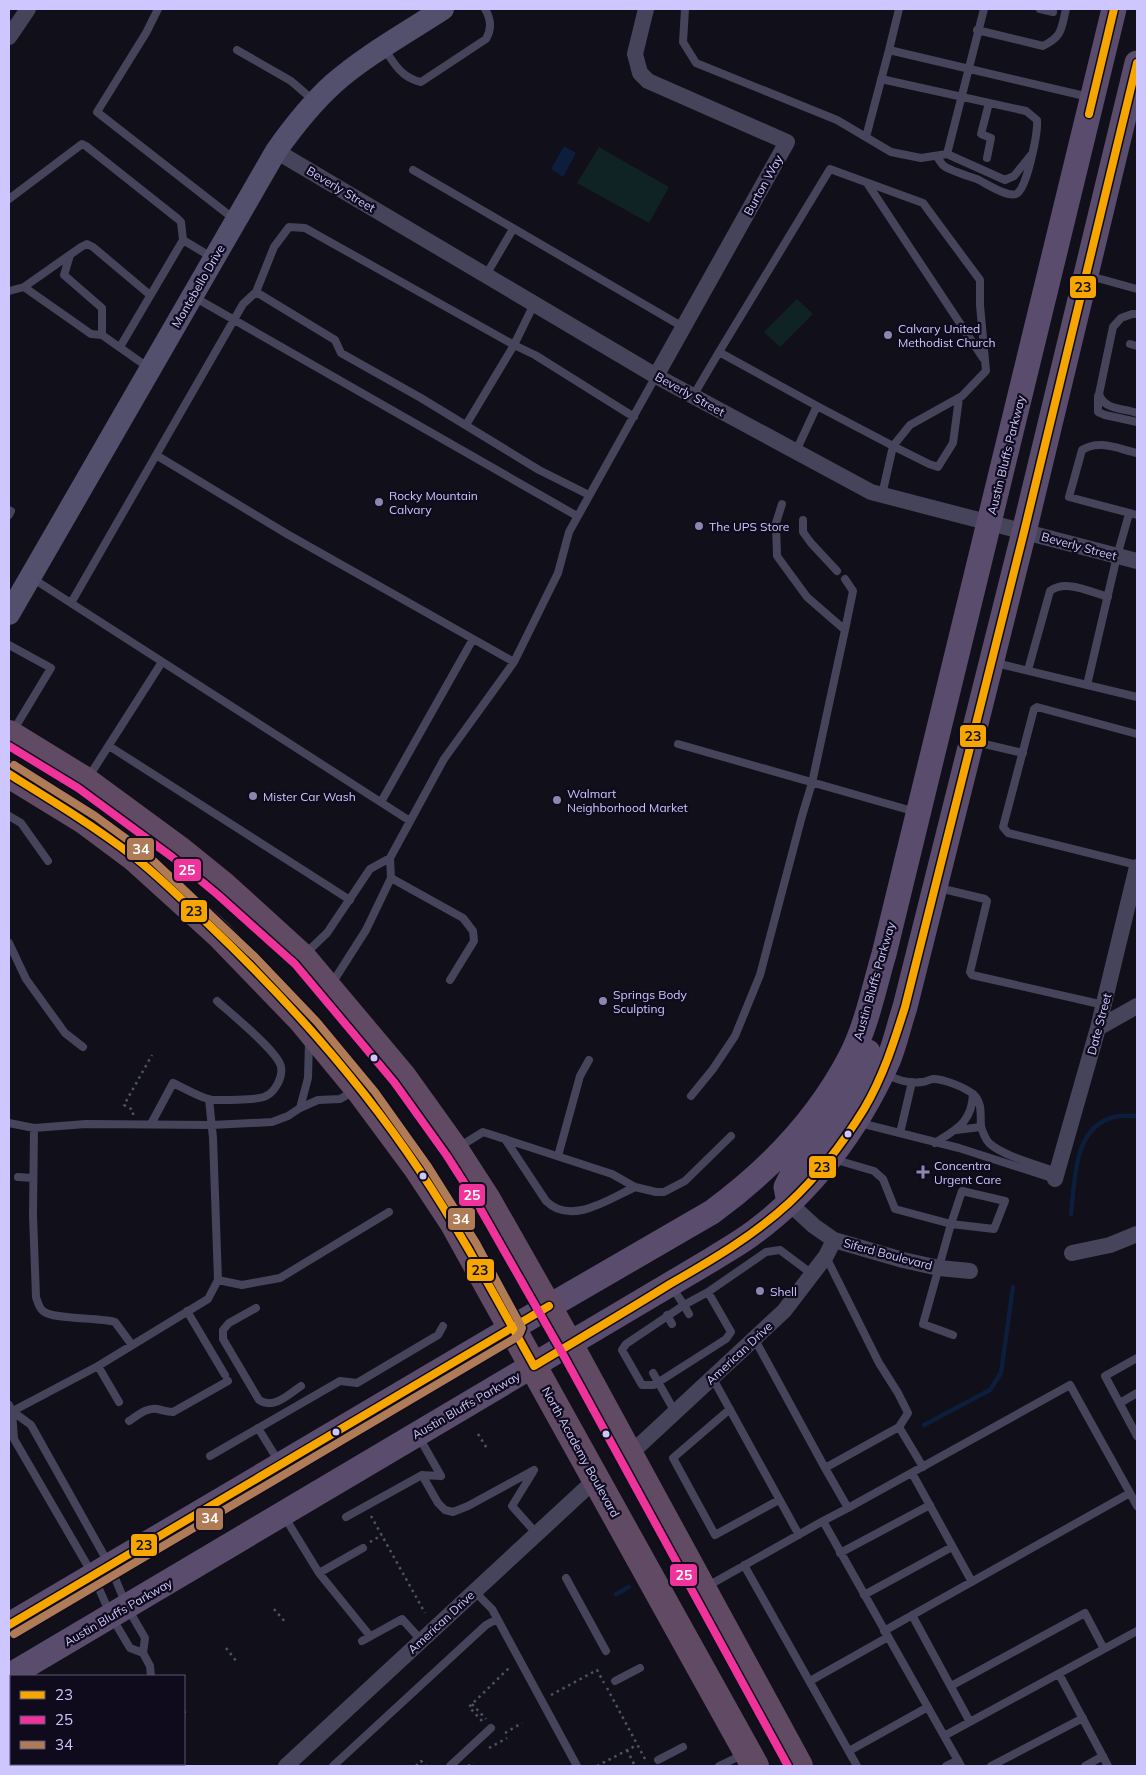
<svg xmlns="http://www.w3.org/2000/svg" width="1146" height="1775" font-family="Mulish,sans-serif">
<style>
.green{fill:#0f2324}
.water{fill:#0c1e3c}
.lines{fill:none;stroke-linecap:round;stroke-linejoin:round}
.stream{stroke:#0c1e3c;stroke-width:4.5}
.path{stroke:#485663;stroke-width:2.5;stroke-dasharray:2.5 4;stroke-linecap:butt}
.lane{stroke:#45445a;stroke-width:8}
.street{stroke:#45445a;stroke-width:16}
.secondary{stroke:#52506d;stroke-width:22}
.primary{stroke:#594c6c;stroke-width:25}
.highway{stroke:#614a63;stroke-width:28}
.bus-1-casing{stroke:#0f0b1d;stroke-width:11}
.bus-2-casing{stroke:#0f0b1d;stroke-width:11}
.bus-3-casing{stroke:#0f0b1d;stroke-width:11}
.bus-1{stroke:#f7a600;stroke-width:8}
.bus-2{stroke:#ef339a;stroke-width:8}
.bus-3{stroke:#b07c57;stroke-width:8}
.poi-dot{fill:#8c87ae;stroke:#0f0b1d;stroke-width:2}
.bus-dot{fill:#cec7ff;stroke:#0f0b1d;stroke-width:2}
.labels{text-anchor:middle;dominant-baseline:central;stroke-width:4.5;stroke-linejoin:round;paint-order:stroke}
.street-label{font-size:12px;fill:#cec7ff;stroke:#0f0b1d}
.poi-label{font-size:12px;fill:#cec7ff;stroke:#0f0b1d;text-anchor:start}
.line-badge{stroke:#0f0b1d;stroke-width:2}
.badge-label{font-size:14px;text-anchor:middle;font-weight:bold;fill:#fff}
.pale-badge-label{font-size:14px;text-anchor:middle;font-weight:bold;fill:#111}
</style>
<rect width="100%" height="100%" fill="#110f19"/>
<path class="green" d="M599,147L669,187L649,223L577,183Z
M797,299L813,314L780,347L764,332Z"/>
<path class="water" d="M564,146L576,153L563,177L551,169Z"/>
<g class="lines">
<path class="stream" d="M1071,1214C1075,1181 1073,1127 1114,1117C1121,1115 1129,1116 1137,1116
M924,1425L990,1390L1001,1373L1013,1287
M616,1594L629,1587"/>
<path class="path" d="M133,1115V1110L124,1105L152,1055
M478,1434L488,1450
M371,1516L425,1613
M370,1542L382,1535
M274,1609L286,1623
M226,1648L237,1662
M607,1688L645,1759
M551,1695L597,1670L604,1683
M472,1704L486,1719
M184,1711L186,1715
M482,1721L469,1707L510,1667
M505,1733L522,1723
M489,1748L507,1738
M627,1750L635,1766
M132,1766L136,1764
M136,1766L141,1764
M416,1766L421,1761L426,1766
M468,1766L474,1763
M597,1766L637,1745"/>
<path class="lane" d="M158,9L146,33L97,112L234,219
M685,9L683,42L696,63L837,120L891,152L921,158L947,154L1005,180L1014,176L1031,155
M899,9L889,50L1089,97
M1040,9L1053,12
M977,30L1043,46C1063,36 1061,29 1066,9
M384,48C394,64 402,78 421,82L486,39C492,29 491,19 485,9
M237,50L291,81L313,100
M881,79L1026,111L1037,120C1038,132 1027,190 1016,194C1006,197 987,184 977,179C968,176 951,171 944,166C941,164 939,159 937,157
M866,137L889,50
M947,154L984,9
M987,158L991,138L981,134L989,103
M830,169L923,203L980,280V305L986,371L962,396L910,425L893,446L817,406L719,352Z
M413,170L683,327
M867,183L983,358
M9,199L82,144L86,146L178,219L181,222L183,240L213,258
M70,255L64,275L102,308V335
M486,275L513,229
M1090,276L1137,289
M24,287L81,247L87,244L93,247L150,295
M9,291L24,287L91,334L102,335L149,368
M256,292L274,247L289,227L305,228L514,345L466,425
M194,297L577,516
M534,304L514,345L535,355L634,417
M1137,314H1132L1121,318L1113,327L1099,394C1104,410 1123,408 1137,413
M1130,344L1137,346
M120,347L183,240
M693,396L719,352
M1098,396V412L1105,415L1137,422
M796,451L817,406
M1137,453C1118,449 1100,439 1082,450L1069,497L1137,515
M156,455L287,534L514,662
M882,495L893,446L929,464L938,467L953,443L959,398
M9,510L11,511L9,515
M803,520V532L811,543L837,571
M32,578L410,821
M71,603L243,304L256,292L335,340L341,353L421,398L539,470L589,495
M845,630L853,591L845,579
M9,645L51,668L13,731
M996,663L1137,697
M1028,670L1050,591C1066,579 1090,592 1108,597
M1087,685L1117,556L1129,514
M1137,734L1037,707L1034,709L1003,827L1008,833L1137,865
M976,742L1023,753
M678,744L916,812
M109,746L350,900
M88,778L162,662
M381,802L473,639
M9,816L21,823L48,861
M391,878L463,918L473,931L474,941L450,980
M939,888L985,899L987,901L970,972L972,975L1104,1005
M9,943L26,979L65,1033L83,1047
M305,954L327,933L370,869L390,858
M331,985L366,930L391,878L390,858L444,759L514,662L558,573L569,532L656,376
M885,1074C895,1079 910,1084 922,1082C926,1082 930,1079 933,1079C944,1079 964,1087 973,1094C983,1103 980,1114 981,1126C982,1131 986,1140 989,1143C1003,1156 1038,1165 1057,1172
M691,1096L713,1069L735,1036L760,975L802,816L812,783L845,630L807,597L777,556L776,523L782,504
M300,1108L308,1078L309,1041
M9,1123L34,1128L86,1124L212,1125L272,1122L288,1116L300,1108L318,1100L340,1099L354,1091
M860,1123L959,1148L1055,1179
M151,1124L173,1083C184,1088 197,1096 208,1099C215,1101 260,1100 266,1096C275,1092 283,1077 281,1067C279,1052 230,1013 217,1001
M34,1128L33,1215L36,1297C38,1303 39,1308 43,1311C53,1320 98,1317 115,1322L132,1345
M956,1130L981,1127
M900,1133L912,1082
M505,1139L546,1201C571,1226 609,1199 635,1187
M935,1143C957,1129 972,1122 973,1094
M459,1147L483,1132L612,1174L635,1187L656,1192H664L685,1181L731,1136
M558,1156L580,1076L589,1060
M833,1159L874,1171L883,1179L895,1209L951,1224L923,1324L953,1335
M18,1177L33,1178
M962,1191L1005,1201L994,1229L951,1224Z
M826,1257L879,1363L898,1393L908,1413L899,1427
M218,1280L242,1285L280,1278L389,1212
M671,1286L684,1305L626,1344L622,1350L642,1385H654L726,1339L731,1332L708,1292L684,1305L689,1314
M708,1292L766,1252L780,1250L812,1274
M256,1308L229,1323L223,1330V1339L259,1400C274,1410 289,1394 301,1386
M187,1311L225,1375
M667,1315L672,1324
M754,1338L825,1468L848,1508L823,1521
M1137,1358L1105,1376L1137,1436
M98,1366L119,1402
M653,1373L675,1412
M712,1377L799,1535
M1120,1403L1137,1393
M9,1405L12,1411L31,1425L110,1566L127,1607L145,1638L143,1653L150,1666L151,1676
M730,1409L673,1458L715,1535L779,1500
M12,1411L14,1439L93,1575L111,1616L130,1648L143,1653
M9,1413L98,1366L208,1299L218,1280L213,1138L209,1099
M129,1421C137,1416 147,1407 157,1409C163,1410 166,1412 173,1412L228,1381
M258,1428L279,1462
M419,1437L441,1476
M210,1456L340,1381L357,1383L438,1335L443,1326
M825,1468L899,1427L923,1467
M533,1472L512,1506L536,1533
M912,1473L972,1582
M422,1475L438,1503L445,1510L453,1512L468,1506L534,1470
M848,1508L1070,1385L1130,1493
M284,1516L319,1573L363,1548
M346,1517L422,1475L441,1476
M840,1553L930,1505
M744,1565L857,1766
M319,1573L370,1636
M566,1578L606,1651
M706,1587L823,1521L961,1766
M474,1591L492,1609L577,1766
M864,1595L952,1547
M912,1615L970,1722
M884,1631L1130,1493L1137,1506
M362,1641L402,1619L421,1640
M1059,1674L1108,1766
M615,1681L640,1668
M810,1681L888,1637
M951,1686L1085,1613L1104,1649
M944,1736L1137,1631
M849,1751L928,1707
M658,1760L683,1747
M173,1764L174,1766
M333,1766L486,1625L497,1619
M450,1766L491,1728
M719,1766L744,1754
M946,1766L958,1760
M991,1766L1083,1718
M1085,1766L1103,1756"/>
<path class="street" d="M646,9L635,54L640,73L648,81L787,142L656,376
M9,37L28,9
M276,151L656,376L871,492L1137,561
M1098,1028L1137,1006
M1055,1179L1098,1028L1137,867
M789,1203L814,1226L834,1240L903,1260L939,1268L970,1271
M1072,1253L1110,1245L1137,1234
M629,1455L784,1311L826,1256L834,1240
M286,1766L596,1479"/>
<path class="secondary" d="M9,614L276,151C293,127 311,104 333,84C366,55 406,33 443,9"/>
<path class="primary" d="M789,1203L786,1187L793,1173L830,1125L850,1094L869,1055L868,1052
M9,1625L512,1328L712,1212C768,1171 819,1118 851,1056C867,1024 874,988 884,954L1114,9
M9,1676L711,1260C725,1251 740,1243 753,1233C813,1189 857,1129 888,1061C895,1044 899,1025 905,1007L1024,532L1137,63"/>
<path class="highway" d="M9,734L84,780L178,849L225,887L302,957L402,1076L455,1150L486,1198L569,1344L799,1766
M9,774L84,820L135,858L219,934L302,1020L358,1088L418,1169L453,1222L755,1766"/>
<g class="bus-1-casing">
<path id="bus-1" d="M1089,114L1114,9
M9,774C51,800 94,826 133,856C159,876 181,899 205,921C285,997 359,1079 420,1171C462,1234 497,1300 534,1366C579,1339 625,1312 670,1284C712,1260 753,1236 789,1203C818,1176 843,1143 864,1109C883,1077 894,1042 905,1007L1024,532L1137,63
M9,1625L549,1306"/>
</g>
<g class="bus-2-casing">
<path id="bus-2" d="M9,746L78,788L172,857L218,895L295,964L394,1082L447,1156L477,1203L560,1349L788,1766"/>
</g>
<g class="bus-3-casing">
<path id="bus-3" d="M14,1634L517,1337L520,1333L522,1328L476,1243L427,1165L375,1092L317,1022L255,957L143,851L95,816L14,765"/>
</g>
<use href="#bus-1" class="bus-1"/>
<use href="#bus-2" class="bus-2"/>
<use href="#bus-3" class="bus-3"/>
</g>
<g class="poi-dot">
<circle cx="888" cy="335" r="5"/>
<circle cx="379" cy="502" r="5"/>
<circle cx="699" cy="526" r="5"/>
<circle cx="253" cy="796" r="5"/>
<circle cx="557" cy="800" r="5"/>
<circle cx="603" cy="1001" r="5"/>
<path d="M920.5 1164.5h5v5h5v5h-5v5h-5v-5h-5v-5h5z"/>
<circle cx="760" cy="1291" r="5"/>
</g>
<g class="bus-dot">
<circle cx="374" cy="1058" r="4.5"/>
<circle cx="848" cy="1134" r="4.5"/>
<circle cx="423" cy="1176" r="4.5"/>
<circle cx="336" cy="1432" r="4.5"/>
<circle cx="606" cy="1434" r="4.5"/>
</g>
<g class="labels">
<g class="street-label">
<text transform="translate(763 185) rotate(-61)">Burton Way</text>
<text transform="translate(341 189) rotate(31)">Beverly Street</text>
<text transform="translate(198 286) rotate(-60)">Montebello Drive</text>
<text transform="translate(690 394) rotate(29)">Beverly Street</text>
<text transform="translate(1006 455) rotate(-76)">Austin Bluffs Parkway</text>
<text transform="translate(1079 546) rotate(15)">Beverly Street</text>
<text transform="translate(874 981) rotate(-74)">Austin Bluffs Parkway</text>
<text transform="translate(1099 1024) rotate(-75)">Date Street</text>
<text transform="translate(888 1254) rotate(15)">Siferd Boulevard</text>
<text transform="translate(739 1353) rotate(-43)">American Drive</text>
<text transform="translate(466 1405) rotate(-30)">Austin Bluffs Parkway</text>
<text transform="translate(581 1452) rotate(61)">North Academy Boulevard</text>
<text transform="translate(118 1612) rotate(-30)">Austin Bluffs Parkway</text>
<text transform="translate(441 1622) rotate(-43)">American Drive</text>
</g>
<g class="poi-label">
<text x="898" y="328">Calvary United<tspan x="898" dy="14">Methodist Church</tspan></text>
<text x="389" y="495">Rocky Mountain<tspan x="389" dy="14">Calvary</tspan></text>
<text x="709" y="526">The UPS Store</text>
<text x="567" y="793">Walmart<tspan x="567" dy="14">Neighborhood Market</tspan></text>
<text x="263" y="796">Mister Car Wash</text>
<text x="613" y="994">Springs Body<tspan x="613" dy="14">Sculpting</tspan></text>
<text x="934" y="1165">Concentra<tspan x="934" dy="14">Urgent Care</tspan></text>
<text x="770" y="1291">Shell</text>
</g>
</g>
<g class="line-badge">
<rect x="1069" y="275" width="28" height="24" rx="5" fill="#f7a600"/>
<rect x="959" y="724" width="28" height="24" rx="5" fill="#f7a600"/>
<rect x="126" y="837" width="29" height="24" rx="5" fill="#b07c57"/>
<rect x="173" y="858" width="29" height="24" rx="5" fill="#ef339a"/>
<rect x="180" y="899" width="28" height="24" rx="5" fill="#f7a600"/>
<rect x="808" y="1155" width="29" height="24" rx="5" fill="#f7a600"/>
<rect x="458" y="1183" width="28" height="24" rx="5" fill="#ef339a"/>
<rect x="447" y="1207" width="29" height="24" rx="5" fill="#b07c57"/>
<rect x="466" y="1258" width="29" height="24" rx="5" fill="#f7a600"/>
<rect x="195" y="1507" width="29" height="24" rx="5" fill="#b07c57"/>
<rect x="130" y="1533" width="28" height="24" rx="5" fill="#f7a600"/>
<rect x="669" y="1563" width="29" height="24" rx="5" fill="#ef339a"/>
</g>
<g class="badge-label">
<text x="141" y="854">34</text>
<text x="187" y="875">25</text>
<text x="472" y="1200">25</text>
<text x="461" y="1224">34</text>
<text x="210" y="1523">34</text>
<text x="684" y="1580">25</text>
</g>
<g class="pale-badge-label">
<text x="1083" y="292">23</text>
<text x="973" y="741">23</text>
<text x="194" y="916">23</text>
<text x="822" y="1172">23</text>
<text x="480" y="1275">23</text>
<text x="144" y="1550">23</text>
</g>
<rect width="1146" height="1775" fill="none" stroke="#cec7ff" stroke-width="20"/>
<rect x="10" y="1675" width="175" height="90" fill="#0f0b1d" stroke="#5b5677"/>
<rect x="20" y="1691" width="25" height="8" fill="#f7a600" stroke="#5b5677"/>
<text x="55" y="1700" font-size="15" fill="#cec7ff">23</text>
<rect x="20" y="1716" width="25" height="8" fill="#ef339a" stroke="#5b5677"/>
<text x="55" y="1725" font-size="15" fill="#cec7ff">25</text>
<rect x="20" y="1741" width="25" height="8" fill="#b07c57" stroke="#5b5677"/>
<text x="55" y="1750" font-size="15" fill="#cec7ff">34</text>
</svg>
